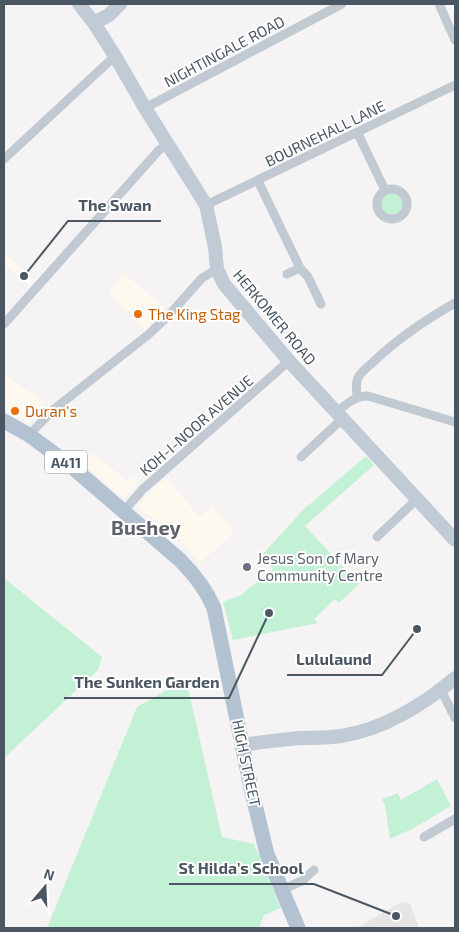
<svg xmlns="http://www.w3.org/2000/svg" width="459" height="932" font-family="'Exo 2',sans-serif">
<style>
.commercial{fill:#fdf9ef}
.education{fill:#e6e4e5}
.green{fill:#c3f1d5}
.lines{fill:none;stroke-linecap:round;stroke-linejoin:round}
.street{stroke:#c1cad2;stroke-width:9}
.secondary{stroke:#c1cbd6;stroke-width:14}
.primary{stroke:#b3c2d1;stroke-width:15}
.food-dot{fill:#e8710a;stroke:#fff;stroke-width:2}
.worship-dot{fill:#6b7280;stroke:#fff;stroke-width:2}
.labels{text-anchor:middle;dominant-baseline:central;stroke-width:4;stroke-linejoin:round;paint-order:stroke}
.shield{fill:#fff;stroke:#808990;stroke-width:1}
.shield-label{font-size:14px;font-weight:bold;fill:#4a5661}
.street-label{font-size:15px;fill:#4a5661;stroke:#fff}
.food-label{font-size:15px;fill:#c56008;stroke:#fff;text-anchor:start}
.worship-label{font-size:15px;fill:#5b616d;stroke:#fff;text-anchor:start}
.district-label{font-size:20px;font-weight:bold;fill:#5f6368;stroke:#fff}
.leader{fill:none;stroke:#4a5661;stroke-width:2}
.callout-dot{fill:#4a5661;stroke:#fff;stroke-width:2}
.callout-label{font-size:16px;text-anchor:middle;font-weight:bold;fill:#4a5661;stroke:#fff;stroke-width:4;stroke-linejoin:round;paint-order:stroke}
</style>
<rect width="100%" height="100%" fill="#f5f3f3"/>
<path class="commercial" d="M4,253L34,280L29,286L4,264Z
M125,274L166,309L145,329L108,291Z
M4,373L14,382L33,394L46,408L28,423L4,410Z
M90,453L105,462L126,480L132,476L138,482L125,499L79,460Z
M166,478L200,517L212,506L235,532L200,563L180,539L138,507L149,493Z"/>
<path class="education" d="M402,902L410,904L419,928H356Z"/>
<path class="green" d="M381 203a11 11 0 1 1 22 0a11 11 0 1 1-22 0Z
M366,456L374,465L305,526L359,584L339,603L335,599L314,619L318,623L233,640L223,602L241,595L273,569L262,555L303,510Z
M4,578L102,657L98,670L4,758Z
M186,679L222,837L254,844L281,908L264,915L259,928H47L137,707Z
M437,779L451,806L412,829L390,839L385,805L382,799L398,793L401,800Z"/>
<g class="lines">
<path class="street" d="M439,4L455,40
M145,108L342,4
M358,134L385,190
M4,159L115,56
M258,181L300,268L308,277L321,304
M377 204a15 15 0 1 1 30 0a15 15 0 1 1-30 0Z
M206,205L455,85
M287,274L300,268
M4,324L159,150L168,144
M357,397C357,391 355,384 358,378C360,373 366,368 371,364C396,340 425,320 455,303
M337,412C346,404 355,396 368,396L455,422
M29,435L53,410L149,334L170,314L202,278L217,269
M301,457L342,419
M123,512L142,490L289,361
M377,537L417,499
M441,690L455,718
M424,837L455,819
M281,890L302,881L314,870"/>
<path class="secondary" d="M79,4L94,23L115,56L145,108L206,205L215,247L217,269L224,284L289,361L455,540
M94,23L109,15L120,4
M242,745C261,742 280,740 299,738C313,738 327,738 341,736C382,730 423,705 455,678"/>
<path class="primary" d="M4,421L29,435L71,466L180,560C195,575 206,589 214,608L251,788L267,854L298,928"/>
</g>
<g class="food-dot">
<circle cx="138" cy="314" r="5"/>
<circle cx="15" cy="411" r="5"/>
</g>
<circle class="worship-dot" cx="247" cy="567" r="5"/>
<g class="labels">
<rect class="shield" x="45" y="450.5" width="42" height="23" rx="4"/>
<g class="shield-label">
<text x="66" y="462">A411</text>
</g>
<g class="street-label">
<text transform="translate(224 51) rotate(-28)">NIGHTINGALE ROAD</text>
<text transform="translate(325 133) rotate(-26)">BOURNEHALL LANE</text>
<text transform="translate(275 317) rotate(50)">HERKOMER ROAD</text>
<text transform="translate(196 425) rotate(-41)">KOH-I-NOOR AVENUE</text>
<text transform="translate(247 763) rotate(78)">HIGH STREET</text>
</g>
<g class="food-label">
<text x="148" y="314">The King Stag</text>
<text x="25" y="411">Duran's</text>
</g>
<g class="worship-label">
<text x="257" y="558">Jesus Son of Mary<tspan x="257" dy="17">Community Centre</tspan></text>
</g>
<g class="district-label">
<text x="146" y="527">Bushey</text>
</g>
</g>
<path class="leader" d="M24 276L68 221H161M417 629L382 675H287M269 613L229 698H64M396 916L314 884H169"/>
<g class="callout-dot">
<circle cx="24" cy="276" r="5"/>
<circle cx="417" cy="629" r="5"/>
<circle cx="269" cy="613" r="5"/>
<circle cx="396" cy="916" r="5"/>
</g>
<g class="callout-label">
<text x="115" y="211">The Swan</text>
<text x="334" y="665">Lululaund</text>
<text x="147" y="688">The Sunken Garden</text>
<text x="241" y="874">St Hilda's School</text>
</g>
<rect width="459" height="932" fill="none" stroke="#4a5661" stroke-width="10"/>
<g transform="translate(45 887) rotate(19)" stroke="#ffffff" stroke-width="4" paint-order="stroke">
<path d="M0-4L9 19L0 12L-9 19Z" fill="#4a5661"/>
<text y="-8" font-size="14" font-weight="bold" text-anchor="middle" fill="#4a5661">N</text>
</g>
</svg>
